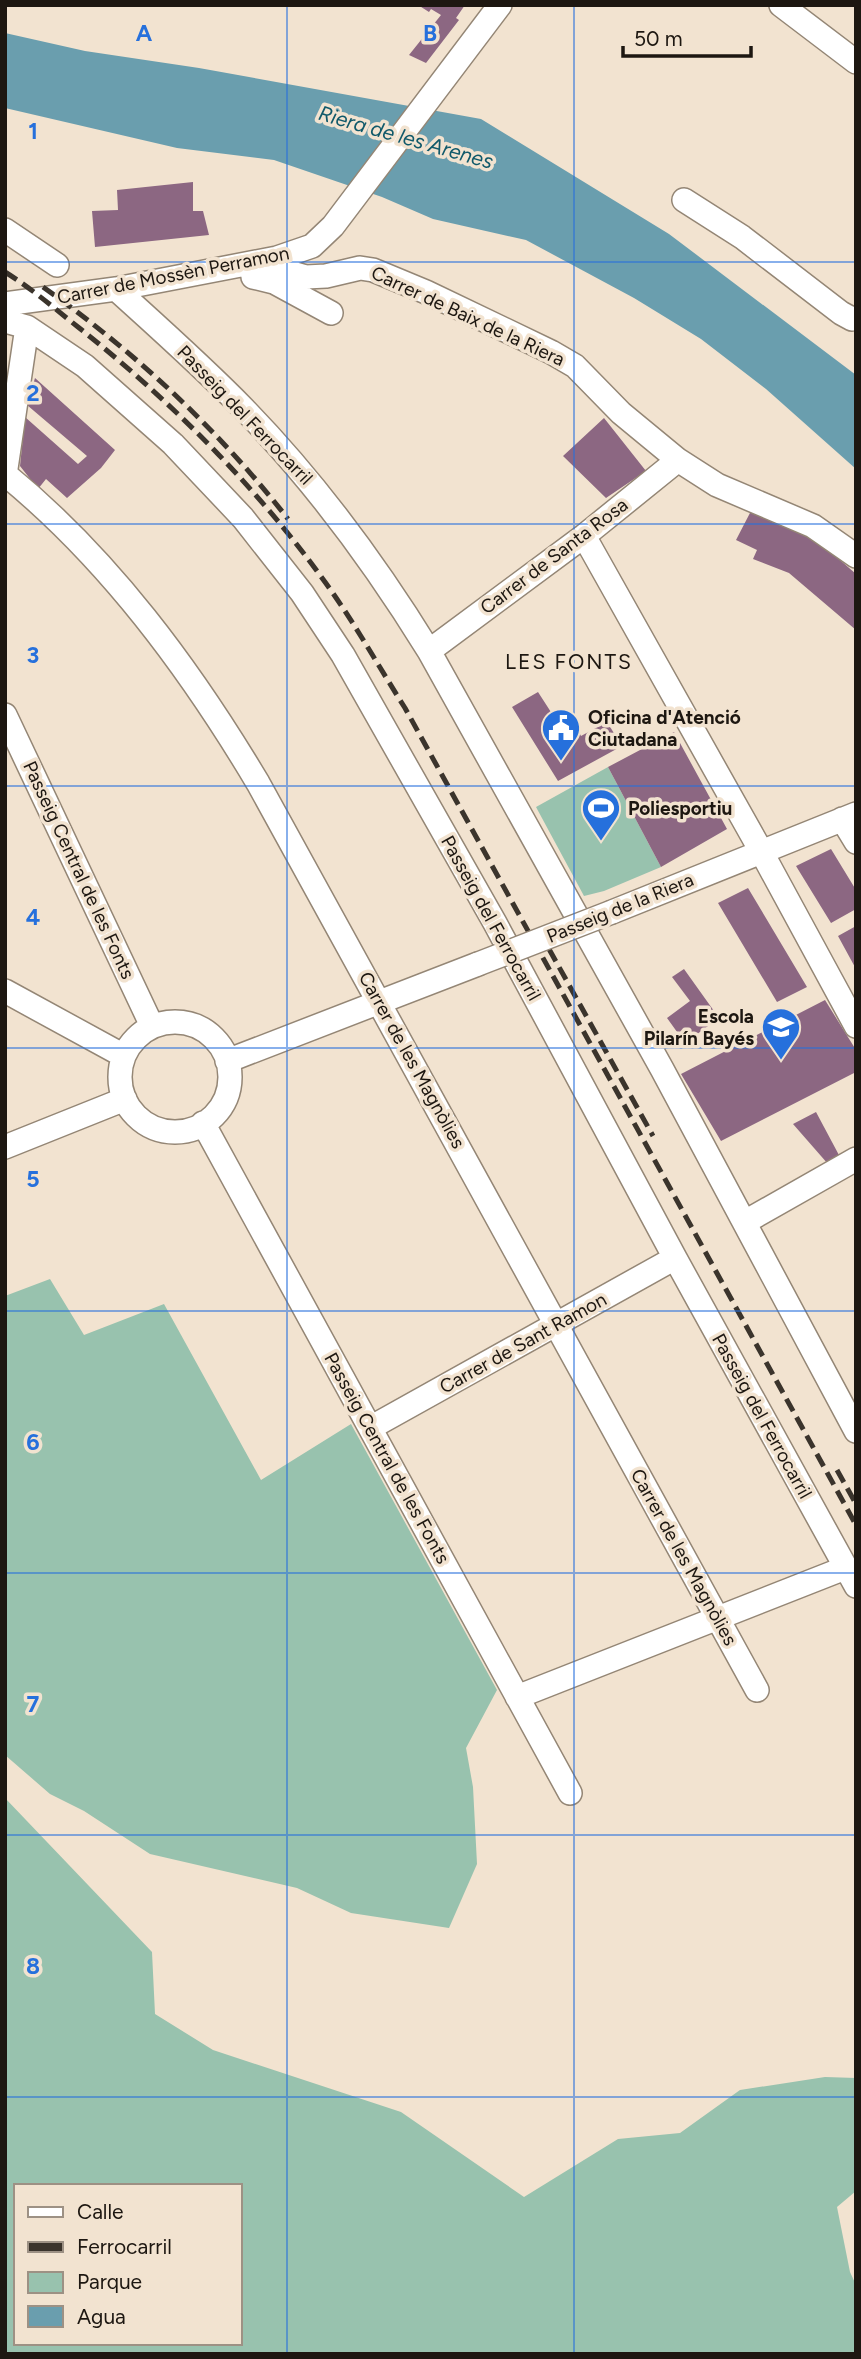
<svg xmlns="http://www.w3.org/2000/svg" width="861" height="2359" font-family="Figtree,sans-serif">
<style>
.green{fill:#98c2ae;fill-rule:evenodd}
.water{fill:#6a9eae}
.building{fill:#8c6782}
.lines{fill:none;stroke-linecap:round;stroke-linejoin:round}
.minor-casing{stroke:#948675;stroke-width:26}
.minor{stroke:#fff;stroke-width:23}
.rail{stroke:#3b342c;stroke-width:5;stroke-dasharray:14 7;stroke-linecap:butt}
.minor-bridge-casing{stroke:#948675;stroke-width:26;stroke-linecap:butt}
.minor-bridge{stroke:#fff;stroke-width:23}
.grid{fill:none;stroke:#2670dc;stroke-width:2;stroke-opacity:0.55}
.labels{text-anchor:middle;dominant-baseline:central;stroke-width:7;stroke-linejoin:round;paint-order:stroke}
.street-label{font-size:19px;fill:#1d1711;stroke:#f2e3d0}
.poi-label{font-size:19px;font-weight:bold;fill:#1d1711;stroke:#f2e3d0;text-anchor:start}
.water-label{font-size:21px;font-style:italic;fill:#10596a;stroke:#f2e3d0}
.neighbourhood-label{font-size:21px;letter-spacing:2px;fill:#1d1711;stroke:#f2e3d0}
.grid-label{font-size:23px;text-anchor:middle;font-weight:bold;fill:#2670dc;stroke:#f2e3d0;stroke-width:7;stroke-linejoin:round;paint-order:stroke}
</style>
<rect width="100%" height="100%" fill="#f2e3d0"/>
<path class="green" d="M608,767L661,867L604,891L584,896L536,807Z
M50,1279L84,1335L164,1304L261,1480L351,1424L497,1690L466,1748L473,1787L477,1864L449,1928L351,1913L297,1888L150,1854L84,1811L50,1794L5,1755V1296Z
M5,1798L152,1952L155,2014L213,2050L401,2112L524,2197L618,2139L680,2133L740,2090L825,2077L856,2078V2191L837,2207L850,2272L856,2285V2354H5ZM16,2186H240V2343H16Z"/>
<path class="water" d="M5,33L85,51L199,68L481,119L669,234L856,375V469L766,389L701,339L634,298L526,240L433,219L382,197L274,160L177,148L5,108Z"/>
<path class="building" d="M418,5H465L456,18L459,20L426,63L409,55L441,15L431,9L429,12Z
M193,182V211H203L209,235L95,247L92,211L118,210L117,190Z
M35,378L115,450L101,468L67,498L46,479L38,489L20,466L25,417L78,464L87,456L27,405Z
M604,418L646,471L606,498L563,456Z
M751,511L774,523L816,539L856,574V630L789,573L753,559L757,550L736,540Z
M538,692L558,723L570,715L581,736L607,722L622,746L558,781L512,707Z
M674,732L727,829L661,867L608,767Z
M831,849L856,890V909L831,923L796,866Z
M748,888L807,987L777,1002L718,903Z
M856,926V969L838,936Z
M684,969L719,1018L685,1043L667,1018L690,1001L672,977Z
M825,1000L856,1050V1072L721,1141L681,1074Z
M816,1112L840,1157L828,1164L793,1124Z"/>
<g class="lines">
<g class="minor-casing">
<path id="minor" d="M781,5L856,62
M684,200L742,237L841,313L852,319L856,318
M5,230L57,265
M277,258L292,273L306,277L326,276L360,268L373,270L426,292L551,352L575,366L621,413L678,460L717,485L813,526L856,556
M253,277L274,282L331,313
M116,289C159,328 203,367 244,409C315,482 376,565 429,651L662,1069L856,1431
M5,304L116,289L277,258L312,246L333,226L500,5
M5,321L27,327L85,366L173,444L243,518L302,593L343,655L495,923L675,1258L856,1586
M5,474C109,559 190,669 258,783L757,1690
M5,475L27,327
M584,536L761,851L856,1026
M429,651L584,536L678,460
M5,715L152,1026
M842,819L856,842
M612,912L856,814
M5,991L124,1056
M120 1077a55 55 0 1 1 110 0a55 55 0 1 1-110 0Z
M227,1061L478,964
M203,1123L570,1793
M5,1147L125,1099
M745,1222L856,1159
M370,1428L675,1258
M517,1697L845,1568"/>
</g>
<use href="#minor" class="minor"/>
<path class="rail" d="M5,272C31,288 54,308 78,327C170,400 256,486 325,582C354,622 379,667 405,708L856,1525
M43,287C135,352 219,430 288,519
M549,949L653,1136
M837,1470L856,1504"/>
<g class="minor-bridge-casing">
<path id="minor-bridge" d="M478,964L612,912"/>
</g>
<use href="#minor-bridge" class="minor-bridge"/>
</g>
<path class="grid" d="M287,5V2354M574,5V2354M5,262H856M5,524H856M5,786H856M5,1048H856M5,1311H856M5,1573H856M5,1835H856M5,2097H856"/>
<defs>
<g id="civic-pin" transform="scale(2.0125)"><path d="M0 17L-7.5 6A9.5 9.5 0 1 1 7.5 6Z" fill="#2670dc" stroke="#f2e3d0"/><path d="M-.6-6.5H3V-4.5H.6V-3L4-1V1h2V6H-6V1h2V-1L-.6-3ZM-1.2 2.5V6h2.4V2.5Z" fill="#fff"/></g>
<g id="stadium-pin" transform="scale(2.0125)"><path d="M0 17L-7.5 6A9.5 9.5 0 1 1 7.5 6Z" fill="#2670dc" stroke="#f2e3d0"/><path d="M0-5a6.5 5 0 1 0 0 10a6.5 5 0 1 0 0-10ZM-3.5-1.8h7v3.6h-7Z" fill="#fff"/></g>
<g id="school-pin" transform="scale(2.0125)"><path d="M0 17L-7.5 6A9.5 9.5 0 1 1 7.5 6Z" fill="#2670dc" stroke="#f2e3d0"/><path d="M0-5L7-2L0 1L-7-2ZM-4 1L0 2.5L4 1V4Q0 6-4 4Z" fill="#fff"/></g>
</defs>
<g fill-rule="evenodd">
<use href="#civic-pin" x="561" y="728"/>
<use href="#stadium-pin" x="601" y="808"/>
<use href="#school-pin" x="781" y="1027"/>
</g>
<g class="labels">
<g class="street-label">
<text transform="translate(173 275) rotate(-11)">Carrer de Mossèn Perramon</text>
<text transform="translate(468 316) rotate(25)">Carrer de Baix de la Riera</text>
<text transform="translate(245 415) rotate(46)">Passeig del Ferrocarril</text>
<text transform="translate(554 556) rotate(-37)">Carrer de Santa Rosa</text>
<text transform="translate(79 870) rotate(65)">Passeig Central de les Fonts</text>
<text transform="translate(620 908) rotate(-22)">Passeig de la Riera</text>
<text transform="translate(491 918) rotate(61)">Passeig del Ferrocarril</text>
<text transform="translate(412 1060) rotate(61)">Carrer de les Magnòlies</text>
<text transform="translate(523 1343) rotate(-29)">Carrer de Sant Ramon</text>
<text transform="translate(762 1416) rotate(61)">Passeig del Ferrocarril</text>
<text transform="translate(387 1458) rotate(61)">Passeig Central de les Fonts</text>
<text transform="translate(684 1557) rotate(61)">Carrer de les Magnòlies</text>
</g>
<g class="poi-label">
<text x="588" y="717">Oficina d'Atenció<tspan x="588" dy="22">Ciutadana</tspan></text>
<text x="628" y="808">Poliesportiu</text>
<text x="754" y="1016" text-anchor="end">Escola<tspan x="754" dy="22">Pilarín Bayés</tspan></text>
</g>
<g class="water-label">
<text transform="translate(406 137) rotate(16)">Riera de les Arenes</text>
</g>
<g class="neighbourhood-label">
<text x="569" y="661">LES FONTS</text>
</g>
</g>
<g class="grid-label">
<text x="144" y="41">A</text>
<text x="430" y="41">B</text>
<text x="33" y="139">1</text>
<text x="33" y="401">2</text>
<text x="33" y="663">3</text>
<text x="33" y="925">4</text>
<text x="33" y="1187">5</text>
<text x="33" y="1450">6</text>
<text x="33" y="1712">7</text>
<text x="33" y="1974">8</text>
</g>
<rect width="861" height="2359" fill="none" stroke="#1d1711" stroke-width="14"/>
<rect x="14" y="2184" width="228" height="161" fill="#f2e3d0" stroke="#9d9184" stroke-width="2"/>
<rect x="28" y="2207" width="35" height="10" fill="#ffffff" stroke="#9d9184" stroke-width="2"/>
<text x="77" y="2219" font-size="21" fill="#1d1711">Calle</text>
<rect x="28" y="2242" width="35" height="10" fill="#3b342c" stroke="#9d9184" stroke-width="2"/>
<text x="77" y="2254" font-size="21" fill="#1d1711">Ferrocarril</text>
<rect x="28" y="2272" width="35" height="21" fill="#98c2ae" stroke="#9d9184" stroke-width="2"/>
<text x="77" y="2289" font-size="21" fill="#1d1711">Parque</text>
<rect x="28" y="2306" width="35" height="21" fill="#6a9eae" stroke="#9d9184" stroke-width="2"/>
<text x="77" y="2324" font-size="21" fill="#1d1711">Agua</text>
<path d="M623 46v10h128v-10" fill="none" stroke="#1d1711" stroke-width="3.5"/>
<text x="634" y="46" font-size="21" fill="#1d1711" stroke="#f2e3d0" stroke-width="5" paint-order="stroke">50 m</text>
</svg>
